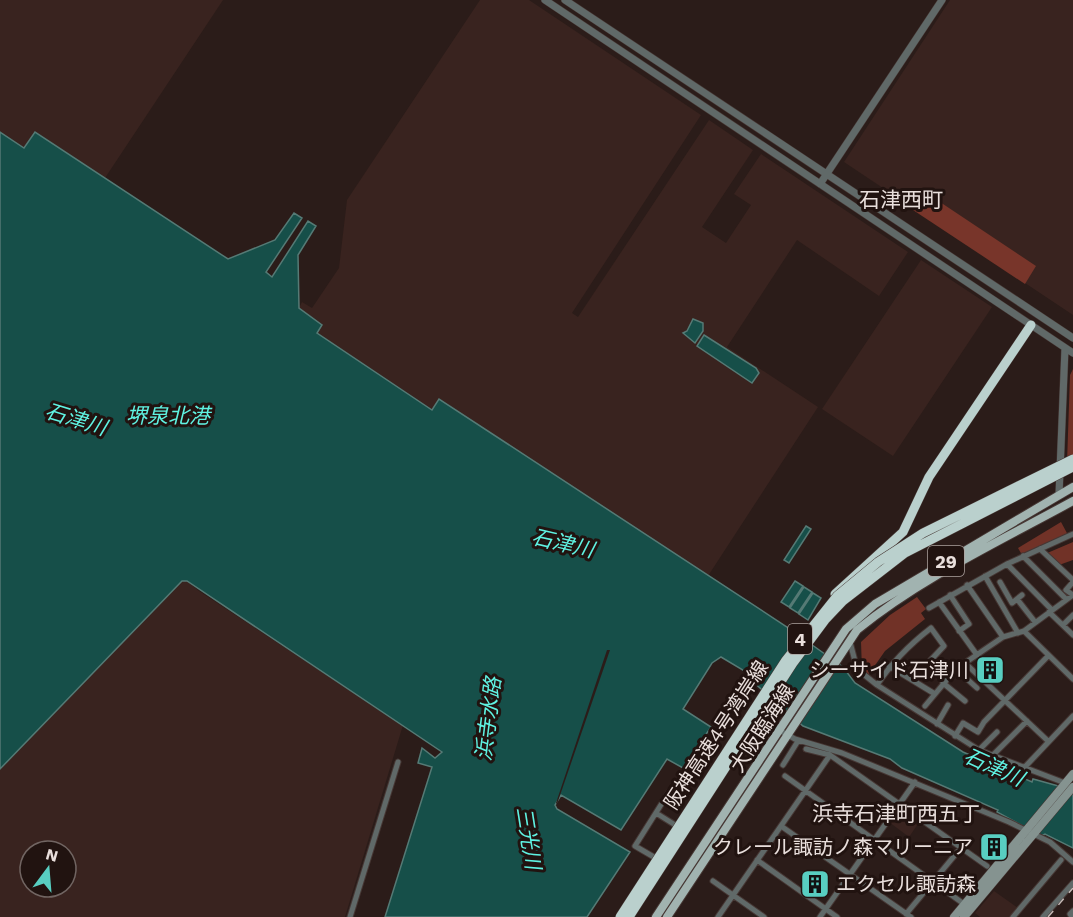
<svg xmlns="http://www.w3.org/2000/svg" width="1073" height="917" font-family="'Work Sans','Noto Sans JP',sans-serif">
<style>
.built{fill:#39231f;fill-rule:evenodd}
.green{fill:#713227}
.forest{fill:#78352a}
.water{fill:#164f49;stroke:#557a75;stroke-width:1.5}
.pier{fill:#2b1c19}
.lines{fill:none;stroke-linecap:round;stroke-linejoin:round}
.minor-casing{stroke:#463734;stroke-width:7}
.tertiary-casing{stroke:#463734;stroke-width:8}
.secondary-casing{stroke:#463734;stroke-width:9}
.primary-casing{stroke:#463734;stroke-width:10}
.motorway-casing{stroke:#463734;stroke-width:10}
.minor{stroke:#606968;stroke-width:5}
.tertiary{stroke:#606968;stroke-width:7}
.secondary{stroke:#859390;stroke-width:8}
.primary{stroke:#a1b3b0;stroke-width:8}
.motorway{stroke:#bad0cd;stroke-width:9}
.rail{stroke:#c5bab7;stroke-width:1.5;stroke-dasharray:8 8;stroke-linecap:butt}
.motorway-bridge-casing{stroke:#463734;stroke-width:10;stroke-linecap:butt}
.motorway-bridge{stroke:#bad0cd;stroke-width:9}
.labels{text-anchor:middle;dominant-baseline:central;stroke-width:6;stroke-linejoin:round;paint-order:stroke}
.shield{fill:#211310;stroke:#ada29f;stroke-width:1.5}
.shield-label{font-size:18px;font-weight:bold;fill:#e9dfdc}
.poi-label{font-size:20px;fill:#e9dfdc;stroke:#211310;text-anchor:end}
.street-label{font-size:20px;fill:#e9dfdc;stroke:#211310}
.neighbourhood-label{font-size:21px;fill:#e9dfdc;stroke:#211310}
.water-label{font-size:21px;font-style:italic;fill:#5ff2e2;stroke:#211310}
</style>
<rect width="100%" height="100%" fill="#2b1c19"/>
<path class="built" d="M0,0H223L105,178L36,132L24,149L0,132Z
M480,0H529L701,115L572,313L578,317L709,120L753,150L702,227L726,243L751,205L734,194L761,154L908,252L879,296L797,240L727,347L818,407L708,576L440,399L432,410L317,333L322,324L299,308L302,302L312,308L339,268L347,200Z
M950,0H1073V315L844,162Z
M921,260L992,307L893,456L822,409Z
M182,581H187L199,591L403,725L345,917H0V769ZM30,851H66V887H30Z
M899,808L920,821L909,837L889,822Z
M994,891L1018,908L1010,917H980L975,913Z"/>
<path class="green" d="M1073,369V463H1067L1070,375Z
M1061,522L1068,535L1022,555L1018,548Z
M1073,542V560L1059,565L1045,554Z
M917,597L926,609L921,613L925,619L885,651L869,674L862,670L861,642L890,615Z"/>
<path class="forest" d="M925,192L1036,266L1025,284L913,210Z"/>
<path class="water" d="M0,132L24,148L35,132L228,259L275,240L294,213L302,218L266,272L272,277L308,221L316,226L298,255L299,308L322,325L317,333L432,410L439,399L787,627L843,667L855,683L963,752L1032,782L1033,779L1073,790V848L1045,834L1041,836L997,812L998,810L902,768L890,759L803,726L752,681L753,676L721,657L712,663L683,709L711,727L683,768L667,759L621,830L561,795L555,805L557,809L630,852L587,917H385L432,767L418,763L422,748L435,758L442,752L187,581H182L0,769Z
M693,319L703,323V331L695,343L683,333L687,331Z
M704,335L756,368L759,373L752,383L697,346Z
M806,526L811,529L789,563L784,560Z
M795,581L803,586L789,607L781,602Z
M804,587L812,592L798,613L790,608Z
M813,593L821,598L808,620L799,614Z"/>
<path class="pier" d="M607,650H610L557,804L556,803Z"/>
<g class="lines">
<g class="minor-casing">
<path id="minor" d="M1040,549L1073,580
M1023,556L1066,599
M1007,564L1052,610
M985,576L1018,633
M1000,582L1012,603L1022,595
M1073,582L1066,590L1073,595
M967,585L1003,637
M950,595L969,624L959,631
M1017,599L1035,622
M939,602L977,655
M929,608L1007,564L1073,534
M1049,612L1073,635
M1063,625L1073,615
M1024,631L1073,679
M850,642L857,669L877,685L979,750L1065,783
M965,663L1048,741
M889,666L935,694
M956,669L977,688
M943,683L965,701
M877,685C892,662 909,645 931,628L944,646L912,680
M925,706L956,669L1003,637L1024,631L1073,595
M937,724L948,705
M758,725L761,720L795,739L842,753L1009,822L1050,842L1073,862
M955,736L963,723L978,732L984,722L1048,656
M806,749L830,755L987,866
M979,750L997,732
M992,756L1027,721
M783,765L798,741
M1023,769L1073,716
M785,776L964,904
M656,813L680,828
M781,826L911,917
M659,860L635,846L669,792
M757,860L837,917
M713,881L764,917
M906,914L960,849
M350,917L398,762
M718,917L830,755
M820,917L915,782
M1013,917L1061,860
M1043,917L1073,883
M1072,917L1070,914L1073,911"/>
</g>
<g class="tertiary-casing">
<path id="tertiary" d="M545,0L1073,353
M565,0L1073,338
M820,184L942,0
M1059,495L1065,348"/>
</g>
<g class="secondary-casing">
<path id="secondary" d="M954,917L1073,774
M964,917L1073,787"/>
</g>
<g class="primary-casing">
<path id="primary" d="M656,917L846,629L875,604L1073,487
M667,917L857,630C921,578 1000,541 1073,501"/>
</g>
<g class="motorway-casing">
<path id="motorway" d="M835,594L903,532L929,477L1031,325"/>
</g>
<use href="#minor" class="minor"/>
<use href="#tertiary" class="tertiary"/>
<use href="#secondary" class="secondary"/>
<use href="#primary" class="primary"/>
<use href="#motorway" class="motorway"/>
<path class="rail" d="M1048,917L1073,888"/>
<g class="motorway-bridge-casing">
<path id="motorway-bridge" d="M620,917L786,660L837,596L878,562L923,533L1073,459
M629,917L793,663L825,620L843,601L905,553L1073,467"/>
</g>
<use href="#motorway-bridge" class="motorway-bridge"/>
</g>
<defs>
<g id="building-square" transform="scale(1.5)"><rect x="-9" y="-9" width="18" height="18" rx="4" fill="#58cec1" stroke="#211310"/><path d="M-4-6H4V6H1V3H-1V6H-4ZM-2.5-4.3h1.7v1.8h-1.7ZM.8-4.3h1.7v1.8H.8ZM-2.5-1h1.7V.8h-1.7ZM.8-1h1.7V.8H.8Z" fill="#111"/></g>
</defs>
<g fill-rule="evenodd">
<use href="#building-square" x="990" y="670"/>
<use href="#building-square" x="994" y="847"/>
<use href="#building-square" x="815" y="884"/>
</g>
<g class="labels">
<g class="shield">
<rect x="928" y="546" width="36" height="30" rx="4.5"/>
<rect x="788" y="624" width="24" height="30" rx="4.5"/>
</g>
<g class="shield-label">
<text x="946" y="561">29</text>
<text x="800" y="639">4</text>
</g>
<g class="poi-label">
<text x="969" y="670">シーサイド石津川</text>
<text x="973" y="847">クレール諏訪ノ森マリーニア</text>
<text x="836" y="884" text-anchor="start">エクセル諏訪森</text>
</g>
<g class="street-label">
<text transform="translate(762 728) rotate(-57)">大阪臨海線</text>
<text transform="translate(716 735) rotate(-57)">阪神高速4号湾岸線</text>
</g>
<g class="neighbourhood-label">
<text x="901" y="199">石津西町</text>
<text x="896" y="813">浜寺石津町西五丁</text>
</g>
<g class="water-label">
<text x="168" y="415">堺泉北港</text>
<text transform="translate(76 419) rotate(17)">石津川</text>
<text transform="translate(563 543) rotate(13)">石津川</text>
<text transform="translate(488 719) rotate(-83)">浜寺水路</text>
<text transform="translate(994 767) rotate(24)">石津川</text>
<text transform="translate(529 838) rotate(81)">三光川</text>
</g>
</g>
<g transform="translate(48 869) rotate(16)"><circle r="28" fill="#211310" stroke="#716562" stroke-width="1.5"/>
<path d="M0-4.5L10 22L0 15L-10 22Z" fill="#58cec1"/>
<text y="-9" font-size="16" font-weight="bold" text-anchor="middle" fill="#e9dfdc">N</text>
</g>
</svg>
